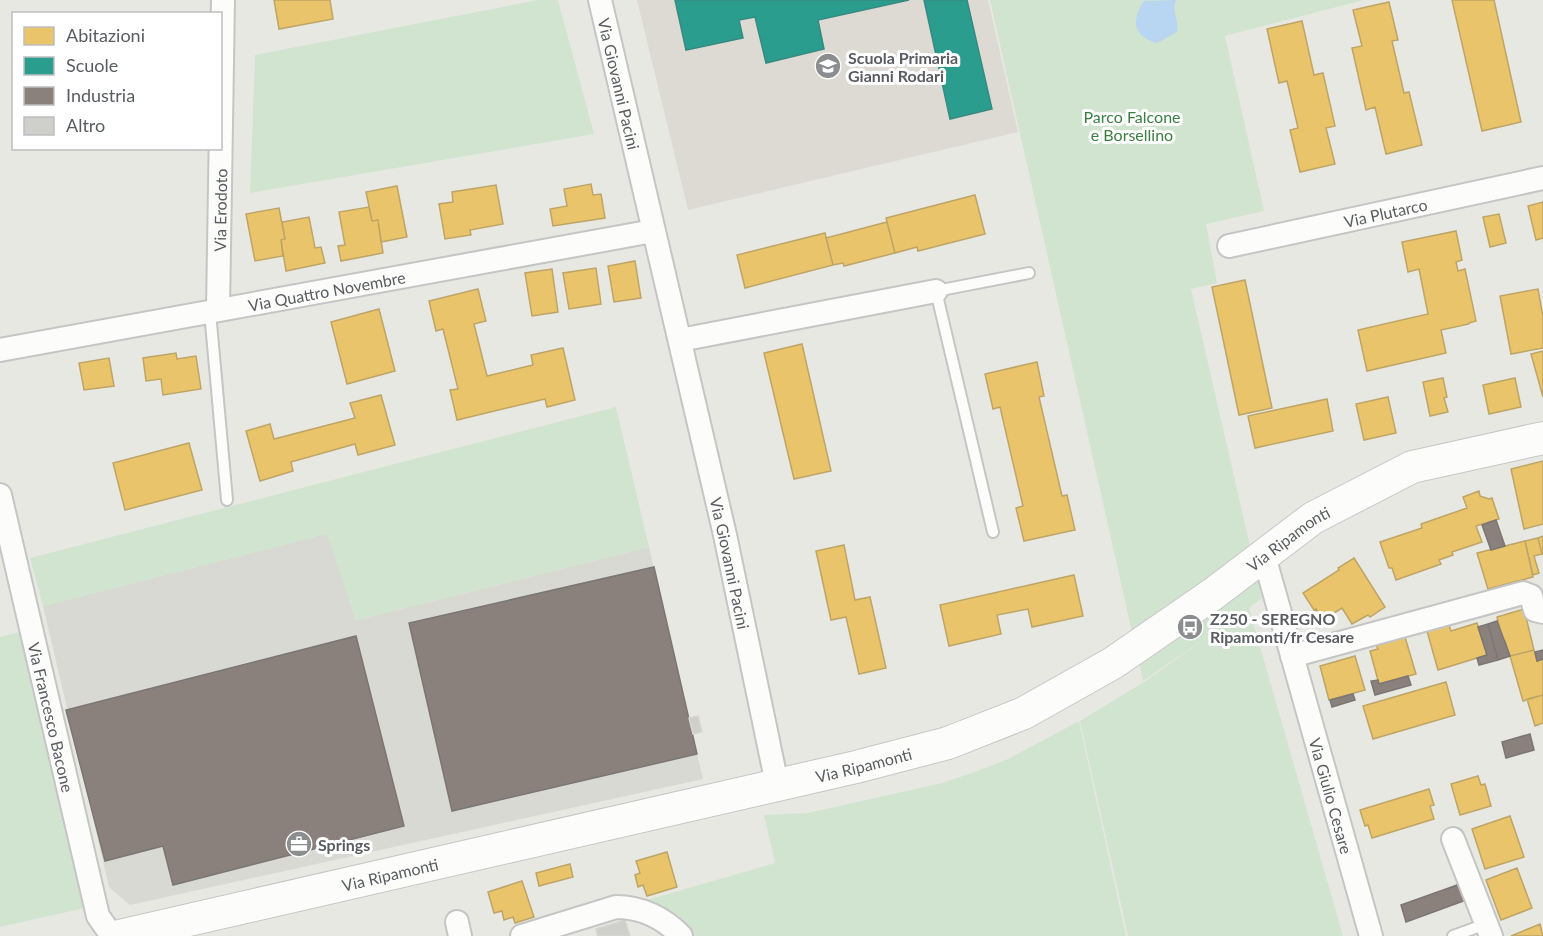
<svg xmlns="http://www.w3.org/2000/svg" width="1543" height="936" font-family="Lato,sans-serif">
<style>
.industrial{fill:#d9d9d4}
.education{fill:#dcdad3}
.green{fill:#d1e4d0}
.water{fill:#b8d5f2}
.homes{fill:#e9c46a;stroke:#bea567;stroke-width:1.5}
.schools{fill:#2a9d8f;stroke:#388a81;stroke-width:1.5}
.industry{fill:#8a817c;stroke:#7b7674;stroke-width:1.5}
.building{fill:#cfcfcc;stroke:#d8d6d2;stroke-width:1.5}
.lines{fill:none;stroke-linecap:round;stroke-linejoin:round}
.lane-casing{stroke:#c5c5c5;stroke-width:14}
.street-casing{stroke:#c5c5c5;stroke-width:26}
.secondary-casing{stroke:#c6c6c6;stroke-width:34}
.lane{stroke:#fcfcfb;stroke-width:10}
.street{stroke:#fcfcfb;stroke-width:22}
.secondary{stroke:#fcfcfb;stroke-width:32}
.labels{text-anchor:middle;dominant-baseline:central;stroke-width:6;stroke-linejoin:round;paint-order:stroke}
.poi-label{font-size:16px;font-weight:bold;fill:#595c60;stroke:#fff;text-anchor:start}
.street-label{font-size:16px;fill:#595c60;stroke:#fff}
.park-label{font-size:16px;fill:#3a7e42;stroke:#fff}
</style>
<rect width="100%" height="100%" fill="#e8e8e3"/>
<path class="industrial" d="M328,533L356,620L649,547L703,779L130,905L109,887L43,606Z"/>
<path class="education" d="M637,0H988L1018,132L688,210Z"/>
<path class="green" d="M538,0H558L594,134L250,193L255,55Z
M990,0H1364L1225,36L1264,211L1206,224L1217,283L1191,289L1262,598L1249,608L1343,936H1128L1080,721L1144,682L1217,630L1143,681Z
M616,407L649,547L356,620L327,534L43,606L30,558Z
M20,632L85,908L0,927V637Z
M1079,721L1126,936H690L640,902L775,863L764,815L808,813L942,783L975,772L1008,759Z"/>
<path class="water" d="M1176,0C1171,12 1180,20 1177,32L1157,43C1133,37 1131,20 1144,1Z"/>
<path class="homes" d="M274,0H330L333,19L279,29Z
M1452,0H1494L1521,122L1482,131Z
M1389,2L1398,40L1392,41L1404,93L1409,92L1422,145L1386,154L1375,107L1366,110L1352,48L1362,46L1353,10Z
M1302,21L1314,75L1323,73L1335,126L1326,128L1335,164L1300,172L1290,130L1298,128L1287,81L1279,83L1267,29Z
M591,184L593,195L601,194L605,218L553,226L550,209L567,206L564,189Z
M496,185L503,224L470,230L471,235L445,239L439,204L453,202L452,192Z
M397,186L407,237L381,242L378,220L372,221L366,192Z
M975,195L985,234L918,251L917,247L895,253L886,218Z
M1543,202V238L1536,240L1528,206Z
M369,207L372,221L378,220L383,253L341,261L338,246L345,245L339,212Z
M279,208L285,239L281,240L283,256L255,261L246,214Z
M1499,214L1506,243L1490,247L1483,217Z
M309,217L315,248L321,247L325,263L286,271L281,240L285,239L282,222Z
M887,222L895,253L844,266L843,263L833,265L826,238Z
M1456,231L1462,260L1456,262L1458,271L1465,269L1476,321L1469,323V324L1441,330L1446,353L1367,371L1358,330L1428,314L1419,269L1408,272L1402,242Z
M825,233L833,265L745,288L737,255Z
M635,261L641,298L614,302L608,266Z
M596,268L601,304L569,309L563,273Z
M552,269L558,312L532,316L525,273Z
M1245,280L1272,408L1239,415L1212,287Z
M478,289L486,321L474,324L487,376L533,365L531,355L563,348L575,400L547,407L545,399L457,420L450,390L458,389L443,329L436,331L429,301Z
M1538,289L1543,317V348L1511,354L1500,296Z
M379,309L395,371L347,384L331,322Z
M802,344L831,471L794,479L764,353Z
M1543,351V397L1531,354Z
M176,353L177,359L196,356L201,389L163,395L161,379L146,381L143,358Z
M109,358L114,386L84,390L79,363Z
M1037,362L1044,396L1039,397L1062,496L1067,495L1075,530L1024,541L1016,508L1023,506L1000,407L993,409L985,374Z
M1443,378L1447,397L1444,398L1448,412L1430,416L1423,382Z
M1515,378L1521,407L1489,414L1483,385Z
M381,395L395,445L358,455L355,444L291,462L293,471L260,481L246,431L270,424L274,439L355,418L350,403Z
M1388,397L1396,433L1364,440L1356,404Z
M1327,399L1333,431L1255,448L1248,416Z
M189,443L202,490L125,510L113,463Z
M1543,461V524L1524,529L1511,469Z
M1479,491L1480,496L1489,499L1492,498L1499,519L1476,526L1482,542L1452,552L1453,555L1439,560L1441,564L1396,580L1392,568H1389L1380,542L1422,528L1421,524L1467,508L1463,497Z
M1543,536V553L1542,554L1538,538Z
M1538,538L1542,554L1534,556L1539,573L1533,575L1525,541Z
M1525,541L1533,577L1488,589L1477,553Z
M844,545L855,600L870,597L886,668L859,674L846,617L831,620L816,551Z
M1354,558L1385,607L1370,617L1368,615L1352,624L1342,608L1323,620L1316,609L1314,610L1303,593L1339,570L1338,568Z
M1074,575L1083,616L1032,627L1028,609L997,615L1001,634L949,646L940,605Z
M1524,609L1534,650L1510,656L1505,641L1503,642L1497,617Z
M1477,623L1487,655L1438,670L1427,631L1449,625L1451,631Z
M1405,637L1416,674L1379,684L1370,651L1378,649L1376,645Z
M1534,650L1537,661L1543,659V695L1523,701L1510,656Z
M1355,656L1365,690L1329,700L1320,666Z
M1446,682L1455,715L1373,739L1363,706Z
M1543,695V723L1535,726L1527,699Z
M1478,776L1481,785L1485,784L1491,806L1460,815L1451,784Z
M1429,789L1434,805L1430,806L1434,819L1372,838L1368,825L1365,826L1360,810Z
M1510,816L1524,857L1485,869L1472,829Z
M667,852L677,887L647,896L643,885L638,887L635,875L640,873L636,861Z
M570,864L573,877L539,886L536,873Z
M1517,868L1532,908L1501,920L1486,880Z
M522,881L534,917L515,923L513,917L504,920L502,911L494,913L488,892Z
M1540,924L1543,936H1511Z"/>
<path class="schools" d="M675,0H909L818,20L824,49L766,63L755,17L739,20L743,38L686,50Z
M924,0H967L992,109L950,119Z"/>
<path class="industry" d="M1496,520L1505,546L1491,550L1482,525Z
M654,567L697,754L452,811L409,623Z
M1497,621L1510,656L1498,660L1488,624Z
M1488,624L1498,660L1479,665L1477,658L1487,655L1478,627Z
M356,636L404,826L173,885L163,846L105,861L66,710Z
M1543,650V659L1537,661L1535,652Z
M1408,676L1411,685L1375,695L1371,681L1378,680L1379,684Z
M1353,694L1355,700L1332,707L1330,700Z
M1530,734L1534,750L1506,758L1502,742Z
M1460,884L1466,900L1406,922L1401,905Z"/>
<path class="building" d="M698,716L702,732L693,734L689,718Z
M625,920L630,936H598L596,929Z"/>
<g class="lines">
<g class="lane-casing">
<path id="lane" d="M210,312L227,500
M993,532L936,291L1029,273
M1453,936L1486,924"/>
</g>
<g class="street-casing">
<g id="street">
<path id="s1" d="M600,0L725,535L777,784"/>
<path id="s2" d="M1229,246L1543,178"/>
<path id="s3" d="M218,310L223,0"/>
<path d="M680,340L936,291"/>
<path id="s4" d="M0,350L653,231"/>
<path id="s5" d="M0,495L98,916L112,936"/>
<path id="s6" d="M1264,556L1371,936"/>
<path d="M1292,656L1523,593L1531,596L1535,610L1543,612"/>
<path d="M1453,839L1491,936"/>
<path d="M457,922L460,936"/>
<path d="M522,936L616,907C641,907 664,918 681,936"/>
</g>
</g>
<g class="secondary-casing">
<g id="secondary">
<path id="s7" d="M119,936L856,767L948,743L1024,713L1113,663L1213,594L1313,518L1412,467L1543,438"/>
</g>
</g>
<use href="#lane" class="lane"/>
<use href="#street" class="street"/>
<use href="#secondary" class="secondary"/>
</g>
<defs>
<g id="school-disc" transform="scale(1.35)"><circle r="9.5" fill="#8b8d8e" stroke="#fff"/><path d="M0-5L7-2L0 1L-7-2ZM-4 1L0 2.5L4 1V4Q0 6-4 4Z" fill="#fff"/></g>
<g id="bus-disc" transform="scale(1.35)"><circle r="9.5" fill="#8b8d8e" stroke="#fff"/><path d="M-5-6H5V4H4V6H2V4H-2V6H-4V4H-5ZM-3.5-4V0h7V-4ZM-3.5 1.2v1.5H-2V1.2ZM2 1.2v1.5H3.5V1.2Z" fill="#fff"/></g>
<g id="office-disc" transform="scale(1.35)"><circle r="9.5" fill="#8b8d8e" stroke="#fff"/><path d="M-6-3h4V-5.5h4V-3h4V5H-6ZM-1-4.5V-3h2v-1.5ZM-6 0V1H6V0Z" fill="#fff"/></g>
</defs>
<g fill-rule="evenodd">
<use href="#school-disc" x="828" y="66"/>
<use href="#bus-disc" x="1190" y="627"/>
<use href="#office-disc" x="299" y="844"/>
</g>
<g class="labels">
<g class="poi-label">
<text x="848" y="57">Scuola Primaria<tspan x="848" dy="18">Gianni Rodari</tspan></text>
<text x="1210" y="618">Z250 - SEREGNO<tspan x="1210" dy="18">Ripamonti/fr Cesare</tspan></text>
<text x="318" y="844">Springs</text>
</g>
<g class="street-label">
<text stroke="none"><textPath href="#s1" startOffset="86">Via Giovanni Pacini</textPath></text>
<text stroke="none"><textPath href="#s3" startOffset="100">Via Erodoto</textPath></text>
<text stroke="none"><textPath href="#s2" startOffset="160">Via Plutarco</textPath></text>
<text stroke="none"><textPath href="#s4" startOffset="332">Via Quattro Novembre</textPath></text>
<text stroke="none"><textPath href="#s7" startOffset="1250">Via Ripamonti</textPath></text>
<text stroke="none"><textPath href="#s1" startOffset="578">Via Giovanni Pacini</textPath></text>
<text stroke="none"><textPath href="#s5" startOffset="228">Via Francesco Bacone</textPath></text>
<text stroke="none"><textPath href="#s7" startOffset="764">Via Ripamonti</textPath></text>
<text stroke="none"><textPath href="#s6" startOffset="249">Via Giulio Cesare</textPath></text>
<text stroke="none"><textPath href="#s7" startOffset="278">Via Ripamonti</textPath></text>
</g>
<g class="park-label">
<text x="1132" y="116">Parco Falcone<tspan x="1132" dy="18">e Borsellino</tspan></text>
</g>
</g>
<rect x="12" y="12" width="210" height="138" fill="#ffffff" stroke="#bdbebf" stroke-width="1.5"/>
<rect x="24" y="27" width="30" height="18" fill="#e9c46a" stroke="#bdbebf" stroke-width="1.5"/>
<text x="66" y="42" font-size="18" fill="#595c60">Abitazioni</text>
<rect x="24" y="57" width="30" height="18" fill="#2a9d8f" stroke="#bdbebf" stroke-width="1.5"/>
<text x="66" y="72" font-size="18" fill="#595c60">Scuole</text>
<rect x="24" y="87" width="30" height="18" fill="#8a817c" stroke="#bdbebf" stroke-width="1.5"/>
<text x="66" y="102" font-size="18" fill="#595c60">Industria</text>
<rect x="24" y="117" width="30" height="18" fill="#cfcfcc" stroke="#bdbebf" stroke-width="1.5"/>
<text x="66" y="132" font-size="18" fill="#595c60">Altro</text>
</svg>
